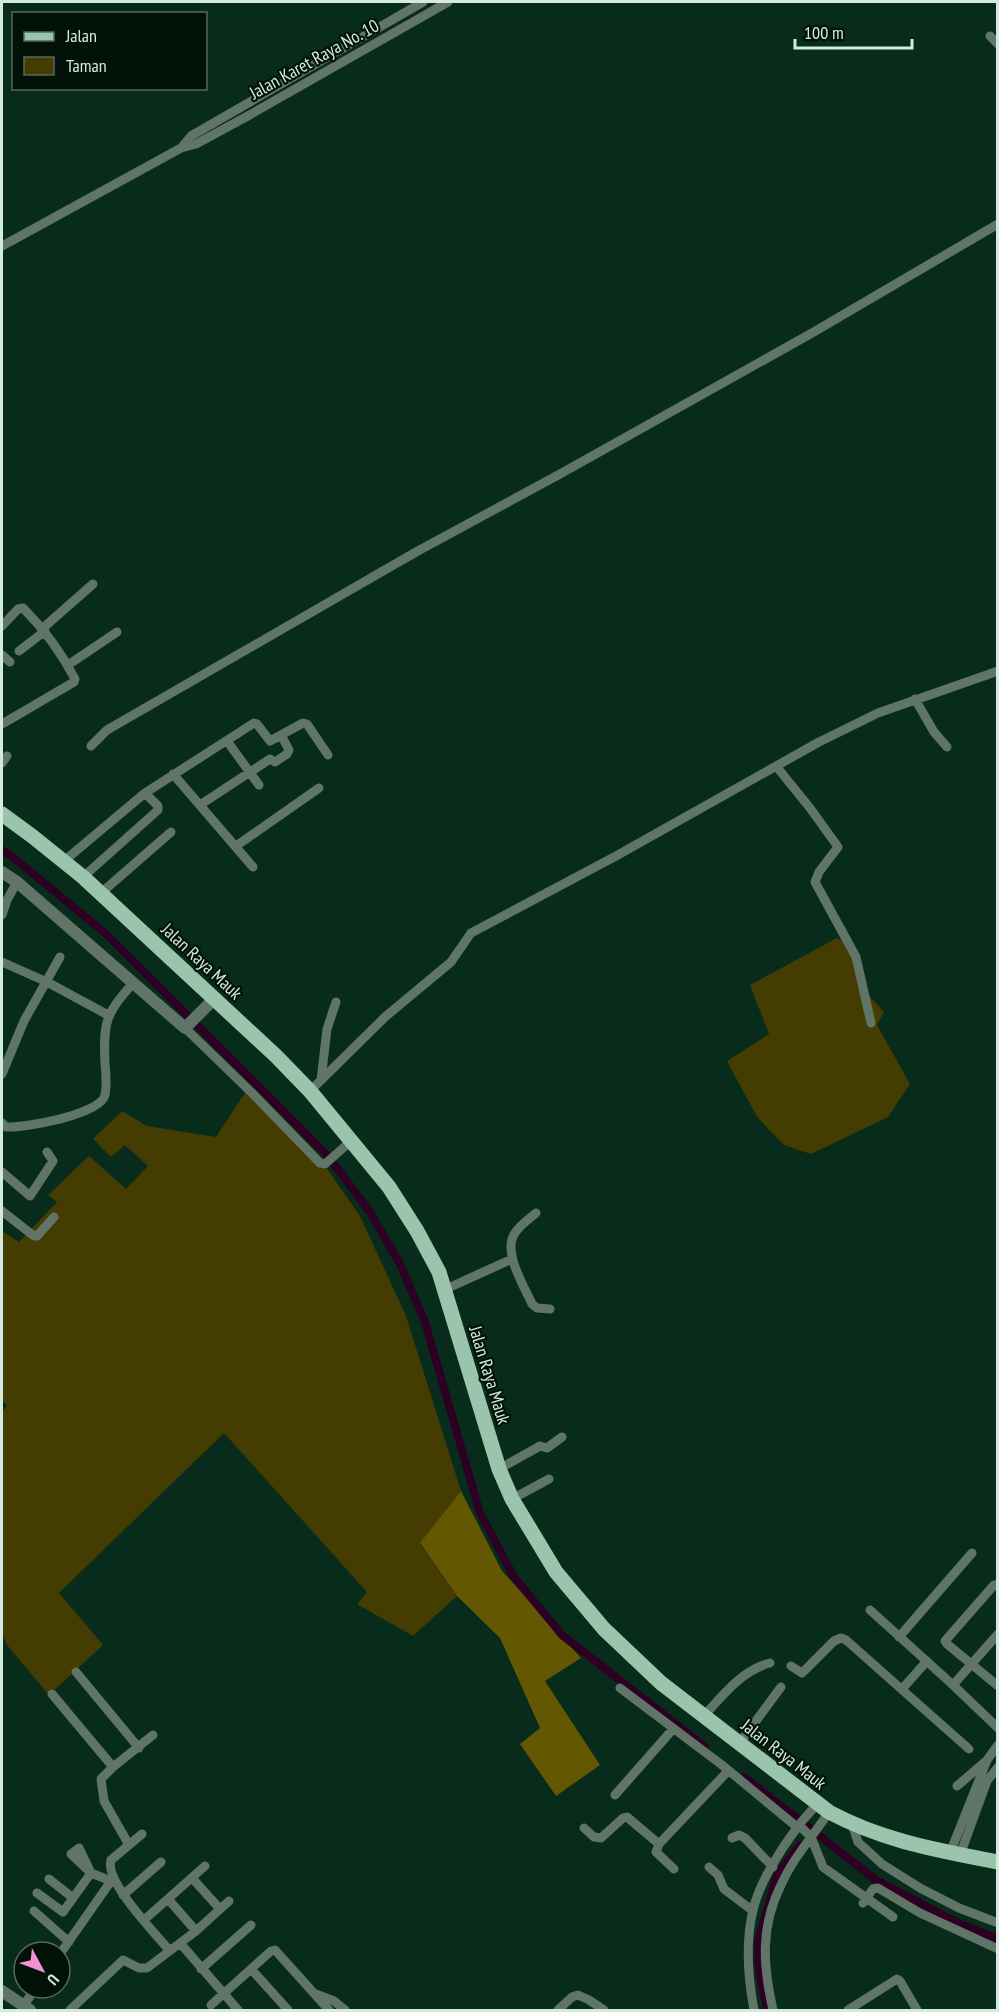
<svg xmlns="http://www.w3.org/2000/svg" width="999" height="2012" font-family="'PT Sans Narrow',sans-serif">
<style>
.green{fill:#453c02}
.forest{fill:#645702}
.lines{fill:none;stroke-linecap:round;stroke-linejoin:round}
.canal{stroke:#2d0023;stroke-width:8}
.minor{stroke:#607468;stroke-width:9}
.tertiary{stroke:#607468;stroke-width:12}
.primary{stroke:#9bc4ac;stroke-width:15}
.labels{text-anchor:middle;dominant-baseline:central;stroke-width:4.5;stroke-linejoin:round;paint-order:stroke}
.street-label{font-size:18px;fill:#d3ebdd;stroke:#021209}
</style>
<rect width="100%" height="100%" fill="#082c1b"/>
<path class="green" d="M837,938L858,950L862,988L884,1012L877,1025L910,1084L888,1117L811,1154L784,1145L757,1117L727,1061L769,1034L750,985Z
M250,1085L323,1163L360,1216L406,1316L461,1491L420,1544L457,1596L413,1636L357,1604L367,1592L224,1433L59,1593L103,1645L49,1695L7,1645L2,1633V1412L7,1405L2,1401V1231L19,1242L57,1202L48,1195L89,1156L126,1189L148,1166L125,1145L111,1157L93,1139L122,1111L147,1126L216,1137Z"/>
<path class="forest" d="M461,1491L502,1571L581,1658L545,1681L600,1765L556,1796L520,1744L540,1728L500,1638L457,1596L420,1543Z"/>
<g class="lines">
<path class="canal" d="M2,850L14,858L106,934L327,1155L370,1212L400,1264L425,1322L480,1513L514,1577L562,1635L705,1747
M744,1777L876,1880L956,1922L998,1939
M767,2010L759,1971L758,1941L777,1875L800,1845"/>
<path class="minor" d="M990,36L998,44
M182,147L191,136L423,2
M2,246L181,148L196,144L246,117L448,2
M2,626L18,609L23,608C45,630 61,652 75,679L74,682L2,724
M43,628L93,584
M19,651L45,631
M2,655L10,662
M68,665L117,632
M915,699L934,732L947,747
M227,741L259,785
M91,746L107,730L416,552L560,474L812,333L998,224
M2,763L7,756
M776,766L810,808L838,847L819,872L815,882L856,957L871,1023
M173,774L253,867
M200,805L270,759L275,762L287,754L289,750L281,735
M236,846L319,788
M64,861L145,793L254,723L257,724L270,741L303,723L307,724L328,755
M83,877L158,810V806L145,793
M101,893L171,832
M2,915L7,900L17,882
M2,962L47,982L108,1015
M185,1028L251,1092L320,1163L325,1164L351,1141
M2,1074L24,1021L60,957
M321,1080L327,1029L336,1002
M310,1091L385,1017L451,962L471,933L616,856L819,742L878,713L998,671
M2,1123L6,1127C24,1128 100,1115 105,1095C107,1085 106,1073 105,1063C103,1021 106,1014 133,983
M2,1172L30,1196L53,1161L47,1152
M2,1211L34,1236H37L54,1217
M536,1213C529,1219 520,1225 515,1233C502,1251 524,1286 532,1304L537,1308L550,1309
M446,1289L512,1259
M499,1469L540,1446L547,1448L562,1437
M512,1499L549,1479
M998,1584L994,1585L945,1641L947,1644L998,1686
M870,1610L953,1685L998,1728
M899,1637L972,1553
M791,1666L802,1673L834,1641L841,1638L846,1640L969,1749
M76,1672L139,1748
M953,1685L998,1634
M620,1688L722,1765L797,1827L802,1828L811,1837L823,1867L893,1917
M902,1689L927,1661
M52,1694L113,1767
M704,1716C722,1696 742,1670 770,1663
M739,1744L781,1687
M957,1786L985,1762
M615,1795L673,1729
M852,1824L858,1842L882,1864L920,1888L959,1908L998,1923
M584,1828L594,1837L601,1838L623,1818L627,1817L659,1844L728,1771
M142,1834L111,1860C104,1881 155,1933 169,1950
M732,1838L739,1835L745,1838L773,1867
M659,1844L656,1852L674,1869
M129,1845L104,1801L101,1779L113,1767L153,1735
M79,1848L91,1873L71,1854Z
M950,1853L987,1760L998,1745
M960,1855L987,1781L998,1767
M709,1867L718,1875L724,1889L753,1911
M192,1878L220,1909
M49,1879L73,1898
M37,1893L63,1912L91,1873L111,1881L114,1878
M123,1895L161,1862
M168,1899L196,1931
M863,1903L873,1889L878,1888L920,1913L998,1949
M34,1911L69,1942
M144,1920L205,1866
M180,1943L238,2010
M60,1954L111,1881
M201,1969L251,1925
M252,1970L288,2010
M316,1994L334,2001L345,2010
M211,2005L271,1951L275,1950L329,2010
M23,2006L36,1988
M70,2010L123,1960L139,1968H147L196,1931L229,1901
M558,2010L572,1997L578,1995L589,2000L604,2010
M754,2010C748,1978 745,1943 753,1910C759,1884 780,1850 796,1829C802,1820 810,1813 817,1804
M773,2010C763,1966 760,1927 781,1885C793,1858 813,1836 829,1812
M848,2010L897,1979L900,1981L917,2010"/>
<path class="tertiary" d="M2,872L17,882L185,1028L214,999
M2,1991L30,2010"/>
<path class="primary" d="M2,814L32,836L83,877L276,1056L310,1091L389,1187L417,1231L439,1272L499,1469L512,1499L556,1572L604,1629L661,1683L829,1812C883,1841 937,1850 998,1862"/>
</g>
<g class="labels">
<g class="street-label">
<text transform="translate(314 59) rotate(-29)">Jalan Karet Raya No. 10</text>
<text transform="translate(202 961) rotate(43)">Jalan Raya Mauk</text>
<text transform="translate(490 1375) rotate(73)">Jalan Raya Mauk</text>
<text transform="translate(784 1754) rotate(38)">Jalan Raya Mauk</text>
</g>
</g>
<rect width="999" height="2012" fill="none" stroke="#d3ebdd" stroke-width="6"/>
<rect x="12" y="12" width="195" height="78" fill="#021209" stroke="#56695e" stroke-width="1.5"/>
<rect x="24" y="32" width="30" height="9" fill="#9bc4ac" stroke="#56695e" stroke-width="1.5"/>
<text x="66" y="42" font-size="18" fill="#d3ebdd">Jalan</text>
<rect x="24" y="57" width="30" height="18" fill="#453c02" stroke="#56695e" stroke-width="1.5"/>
<text x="66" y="72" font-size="18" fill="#d3ebdd">Taman</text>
<g transform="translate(42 1970) rotate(131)"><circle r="28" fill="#021209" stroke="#56695e" stroke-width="1.5"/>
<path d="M0-4.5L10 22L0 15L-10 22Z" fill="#f391d6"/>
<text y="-9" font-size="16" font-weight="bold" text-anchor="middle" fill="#d3ebdd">U</text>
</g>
<path d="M795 39v9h117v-9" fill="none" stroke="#d3ebdd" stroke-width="3"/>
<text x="804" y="39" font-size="18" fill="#d3ebdd" stroke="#021209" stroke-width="4.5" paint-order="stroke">100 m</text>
</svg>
